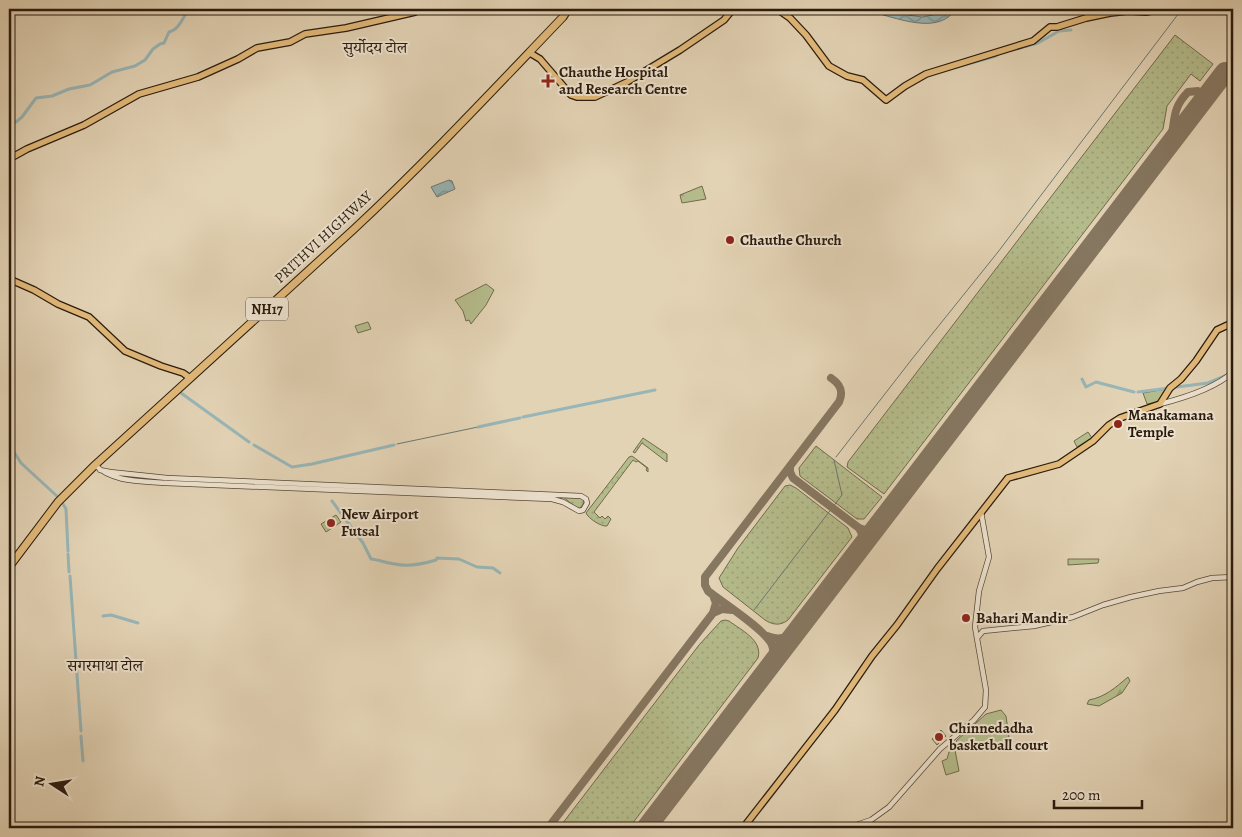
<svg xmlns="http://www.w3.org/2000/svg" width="1242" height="837" font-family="Alegreya,'Noto Serif Devanagari',serif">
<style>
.grass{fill:url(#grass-dots);stroke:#706c4c}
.forest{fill:url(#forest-firs);stroke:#706c4c}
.green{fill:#b5bc8c;stroke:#706c4c}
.water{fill:url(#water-waves);stroke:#6c7873}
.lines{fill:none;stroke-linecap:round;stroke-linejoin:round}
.stream{stroke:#6c7873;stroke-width:1}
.canal{stroke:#98b6b7;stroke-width:3}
.taxiway{stroke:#867761;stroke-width:8}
.runway{stroke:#867761;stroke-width:20}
.minor-casing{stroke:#584937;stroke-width:6}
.major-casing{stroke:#2a1b0d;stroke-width:8}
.highway-casing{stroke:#2a1b0d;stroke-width:9}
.minor{stroke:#ede2cf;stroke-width:4.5}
.major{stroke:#e2ba7a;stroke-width:5.5}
.highway{stroke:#e2ba7a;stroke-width:7}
.poi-dot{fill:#8f2418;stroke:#ede2cf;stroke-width:2}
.labels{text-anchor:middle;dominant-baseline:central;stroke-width:4;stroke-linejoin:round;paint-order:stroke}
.shield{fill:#ede2cf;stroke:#645747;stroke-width:1}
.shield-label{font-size:14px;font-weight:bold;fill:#2a1b0d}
.poi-label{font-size:15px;font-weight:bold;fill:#2a1b0d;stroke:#ede2cf;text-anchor:start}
.street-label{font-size:15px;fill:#2a1b0d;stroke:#ede2cf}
.neighbourhood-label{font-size:16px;fill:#2a1b0d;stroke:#ede2cf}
</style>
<defs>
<pattern id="grass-dots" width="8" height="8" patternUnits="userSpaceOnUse" patternTransform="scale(1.25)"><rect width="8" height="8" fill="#b5bc8c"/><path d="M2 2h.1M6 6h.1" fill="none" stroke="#9ca178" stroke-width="1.8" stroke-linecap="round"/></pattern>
<pattern id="forest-firs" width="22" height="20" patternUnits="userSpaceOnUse" patternTransform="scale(1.25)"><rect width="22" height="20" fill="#b5bc8c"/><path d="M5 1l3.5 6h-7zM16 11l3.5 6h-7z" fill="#9ca178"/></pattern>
<pattern id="water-waves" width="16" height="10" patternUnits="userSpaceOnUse" patternTransform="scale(1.25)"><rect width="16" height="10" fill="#98b6b7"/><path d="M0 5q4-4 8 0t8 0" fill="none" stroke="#7c9393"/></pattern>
</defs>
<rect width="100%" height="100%" fill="#e3d3b5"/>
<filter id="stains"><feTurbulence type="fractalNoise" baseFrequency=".004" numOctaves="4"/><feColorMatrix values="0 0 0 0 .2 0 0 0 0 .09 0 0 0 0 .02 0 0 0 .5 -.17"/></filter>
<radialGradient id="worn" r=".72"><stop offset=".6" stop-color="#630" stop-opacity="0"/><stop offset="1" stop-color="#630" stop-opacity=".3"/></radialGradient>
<path class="grass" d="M1175,35L1213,64L1200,81L1191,74L1167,106L1163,129L884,494L847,467L848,462Z
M643,438L667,454V462L642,443L635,453L633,452Z
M816,446L882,497L864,519H857L800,476L799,468Z
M632,456L648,468V472L646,470L647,468L638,461L636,462L633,460L594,512L600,518L602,516L605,519L608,516L611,519L607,526C601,527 588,518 586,513L629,457Z
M790,485L796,488L848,528L852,537L788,620C780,626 773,625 765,620L723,587L719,578L738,548L785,486Z
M563,497L581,498L584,500V503L580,508L578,509Z
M725,620L729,621C741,630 763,640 758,658L629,828H559L699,645L721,621Z"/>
<path class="forest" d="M702,186L706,199L682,203L680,195Z
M1068,559H1099L1098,563L1068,565Z
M1128,677L1130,681L1122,693L1099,706L1087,704L1089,700C1105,697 1115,688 1128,677Z"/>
<path class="green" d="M486,284L494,290L486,305L471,324L469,320L466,321L463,311L455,300Z
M368,322L371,329L358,333L355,326Z
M1166,389L1158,402L1147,404L1143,393Z
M1088,432L1092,438L1077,447L1074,441Z
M336,515L341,522L326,532L321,524Z
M1001,710L1006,716L1009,737L1004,738V745L975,743L958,745L956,741L986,714Z
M941,730L946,736L937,745L932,739Z
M955,750L959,771L946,775L942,761L947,759L949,752Z"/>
<path class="water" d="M873,9H896L908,15L922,17L933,15L943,9H956C940,33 906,21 883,15L879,10Z
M449,180L452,181L455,189L437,197L431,187Z"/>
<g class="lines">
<path class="stream" d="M397,444L478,427
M836,457L912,359L998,252L1182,9
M754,610L842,495L834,460"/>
<path class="canal" d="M1012,50L1038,43L1059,31L1071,30
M957,67L996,56L998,54
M9,122H16L22,117L36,98L52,96L69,89L90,85L112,72L135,66L145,60L153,49L160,44L164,43L169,32C180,29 182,18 189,9
M1082,379L1086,387L1096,382L1134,392
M1138,392L1208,383L1232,373L1233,375
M181,393L249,442
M523,417L655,390
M478,427L520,418
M9,444L21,463L59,498
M254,445L292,467L312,464L394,445
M332,501L363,543L371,559C379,560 387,563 395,564C408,567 423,564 436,560L437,558L459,559L477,567L493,568L500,573
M63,504L66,509L68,551
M68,554L69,572
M70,576L81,731
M103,616L111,615L138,623
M81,736L83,761"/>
<path class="taxiway" d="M1166,149C1179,128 1167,113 1188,92L1198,91L1205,95C1210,110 1198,111 1189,119
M790,466V472L793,478L859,528L868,531L878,525
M859,528L864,538L860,549
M713,595L716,603L713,613L722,609L732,610
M767,636C779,641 787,638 797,630
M769,668C772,660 775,653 772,645C767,631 722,602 708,591L705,585V577L839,402C844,391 840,384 831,378
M548,828L713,613"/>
<path class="runway" d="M646,828L1225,72"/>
<g class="minor-casing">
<path id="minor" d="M1160,404C1184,398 1214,389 1233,372
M95,465C113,483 143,481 167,483L552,499L563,502L579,511L583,510L587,503L586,499L581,496L167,478L110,472L100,470
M977,638L983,631L1034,626L1073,617L1103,605L1131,597L1159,591L1183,588L1197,582L1212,578L1233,577
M848,828L871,820L889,807L940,749L974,720L985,707L986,690L975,627L979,591L989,557L981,512"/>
</g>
<g class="major-casing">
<path id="major" d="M777,9L790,18L806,35L829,66L847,76L863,80L886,100L905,86L926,74L1033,41L1050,27H1057L1086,18L1110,13L1128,11L1146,12L1162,9
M530,53L540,59L571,95L577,97H595L627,82L680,50L724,20L733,9
M9,159L27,149L84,125L139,94L198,77L238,59L257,48L290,42L305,34L346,28L415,12L420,9
M9,279L34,290L58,304L89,317L125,351L161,366L183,373L190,378
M743,828L835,710L872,656L897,625L937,569L1008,478L1059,464L1093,441L1109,425L1120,418L1160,404L1170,388L1181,379L1196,361L1217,330L1230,324L1233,317V299"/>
</g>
<g class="highway-casing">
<path id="highway" d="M9,567L58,502L95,465C181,387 267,309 353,230C426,162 494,89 563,17L568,9"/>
</g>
<use href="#minor" class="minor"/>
<use href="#major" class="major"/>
<use href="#highway" class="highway"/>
</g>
<g class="poi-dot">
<path d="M545.5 73.5h5v5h5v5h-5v5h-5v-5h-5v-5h5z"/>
<circle cx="730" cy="240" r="5"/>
<circle cx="1118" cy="424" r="5"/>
<circle cx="331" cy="523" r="5"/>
<circle cx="966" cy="618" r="5"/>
<circle cx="939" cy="737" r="5"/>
</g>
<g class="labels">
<rect class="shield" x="246" y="297.5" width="42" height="23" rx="4"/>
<g class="shield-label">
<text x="267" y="309">NH17</text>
</g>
<g class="poi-label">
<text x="559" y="72">Chauthe Hospital<tspan x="559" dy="17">and Research Centre</tspan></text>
<text x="740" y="240">Chauthe Church</text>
<text x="1128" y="415">Manakamana<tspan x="1128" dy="17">Temple</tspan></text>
<text x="341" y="514">New Airport<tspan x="341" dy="17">Futsal</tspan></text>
<text x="976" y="618">Bahari Mandir</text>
<text x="949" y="728">Chinnedadha<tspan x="949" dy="17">basketball court</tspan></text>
</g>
<g class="street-label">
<text transform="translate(323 237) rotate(-43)">PRITHVI HIGHWAY</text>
</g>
<g class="neighbourhood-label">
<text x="375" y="48">सुर्योदय टोल</text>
<text x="105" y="666">सगरमाथा टोल</text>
</g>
</g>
<rect width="1242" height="837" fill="none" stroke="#e3d3b5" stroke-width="30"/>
<rect x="10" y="10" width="1222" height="817" fill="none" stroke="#2a1b0d" stroke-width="2.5"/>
<rect x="15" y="15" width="1212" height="807" fill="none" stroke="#2a1b0d"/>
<g transform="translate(52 784) rotate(282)" stroke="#ede2cf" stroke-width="4" paint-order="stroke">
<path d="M0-4L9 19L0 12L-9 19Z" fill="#2a1b0d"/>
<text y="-8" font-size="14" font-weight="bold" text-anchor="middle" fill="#2a1b0d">N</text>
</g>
<path d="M1054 800v8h88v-8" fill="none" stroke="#2a1b0d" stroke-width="2.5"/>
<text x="1062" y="800" font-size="15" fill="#2a1b0d" stroke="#ede2cf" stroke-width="4" paint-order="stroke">200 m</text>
<rect width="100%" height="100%" filter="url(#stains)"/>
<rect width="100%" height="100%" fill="url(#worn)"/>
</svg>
